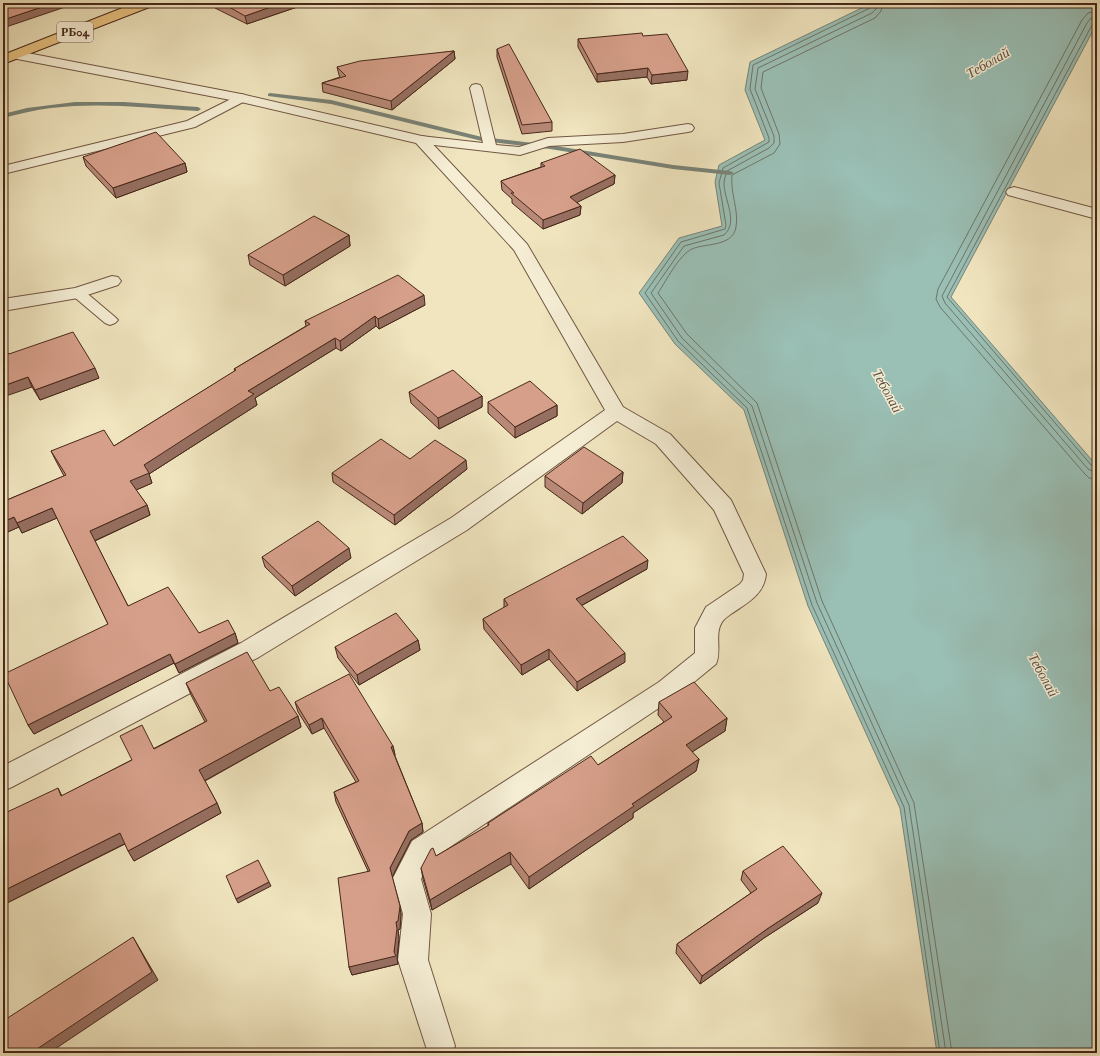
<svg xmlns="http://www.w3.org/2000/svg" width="1100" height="1056" font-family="'IM FELL Double Pica',serif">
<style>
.water{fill:#9abfb5;stroke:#798377}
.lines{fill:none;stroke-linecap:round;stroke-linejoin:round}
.shore{stroke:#707468;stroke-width:1}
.stream{fill:#798377;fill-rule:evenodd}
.lane-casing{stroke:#715743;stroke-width:2}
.street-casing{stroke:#715743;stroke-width:2}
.primary-casing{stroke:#47281a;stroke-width:2}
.lane{fill:#f5eed5;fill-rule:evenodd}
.street{fill:#f5eed5;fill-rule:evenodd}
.primary{fill:#e8c280;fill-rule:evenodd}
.wall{fill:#b88977;stroke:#47281a}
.shaded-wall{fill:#966f61;stroke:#47281a}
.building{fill:#d69f8a;stroke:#47281a}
.labels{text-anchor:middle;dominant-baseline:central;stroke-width:3;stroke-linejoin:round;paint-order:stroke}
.shield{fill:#f5eed5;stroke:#7b6352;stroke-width:1}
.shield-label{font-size:12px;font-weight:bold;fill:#47281a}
.water-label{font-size:14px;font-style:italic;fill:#5c4e41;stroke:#f5eed5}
</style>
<rect width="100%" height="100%" fill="#f0e5bf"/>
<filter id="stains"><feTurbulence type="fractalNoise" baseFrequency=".005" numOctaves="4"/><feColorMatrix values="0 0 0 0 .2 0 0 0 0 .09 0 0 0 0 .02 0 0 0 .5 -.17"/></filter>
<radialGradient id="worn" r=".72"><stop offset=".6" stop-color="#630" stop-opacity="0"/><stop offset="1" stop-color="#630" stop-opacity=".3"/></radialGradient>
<path class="water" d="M872,3H1097V26L1095,27L951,297L1097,466V1053H937L900,808L808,606L744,410L675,344L639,293L679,238L722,226L715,182L719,165L765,140L745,90L750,62Z"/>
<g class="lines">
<path class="shore" d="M872,3L870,8L753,65L750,89L769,138V142L723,168L719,183L726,225L725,229L681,242L645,293L678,341L747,408L812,605L904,807L940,1053
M877,3L876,9L872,13L758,68L755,89L774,136V143L769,148L727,171C726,175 724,179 724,183C724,200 739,222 724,235L684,246L651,293L682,338L752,406L817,603L909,805L946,1053
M883,3L881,11L875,18L763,72L761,88L779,134L780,144L774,153L732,175C730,193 739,210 736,227C733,247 705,243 692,249C679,255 666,281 658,293L687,334L757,403L822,601L914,803L952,1053
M1097,11L1088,13L1082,20L938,289L936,299L940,307L1084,473L1089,478L1097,479
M1097,17L1091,18L1087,23L942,296L945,303L1088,469L1097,473
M1097,22L1092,25L947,297L1092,466L1097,468"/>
<path class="stream" d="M270,93L331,100L482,137L550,145L673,165L730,171L734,173L730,175L673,169L550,149L482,141L331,104L268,96V94Z
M75,102H124L198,107L201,109L198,111C149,108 100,102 51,108C35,110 19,114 3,118V114L27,108Z"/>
<g class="lane-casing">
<path id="lane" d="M476,84L480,85L482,88L496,145L519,147L548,138L623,134L688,124L692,125L694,128L692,131L688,132L623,142L549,146L520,155L417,143L415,140L417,137L421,136L483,143L470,88L472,85Z
M241,94L245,95L247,98L245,101L195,127L3,174V166L187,121Z
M78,289L83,290L115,317L118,320L115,323L110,325L105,323L73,296L71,293L73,290Z"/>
</g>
<g class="street-casing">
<path id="street" d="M17,51L241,94L426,137L527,244L623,407L670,434L731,500L766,574C764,595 747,603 731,614C728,616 724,619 722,622C714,634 722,651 716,664L677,696L432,859L421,879L431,914L428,960L455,1046L452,1053H428L398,960L403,914L393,878L412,841L659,682L695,653V628L706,607L740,584L743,580L744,574L714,510L656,444L617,421L467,530L259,657L12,787L3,791V766L241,643L451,518L605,410L514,250L416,143L241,102L12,58L10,55L12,52Z
M1014,187L1097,209V219L1008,195L1006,192L1008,189Z
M112,276L118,277L121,281L118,285L78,298L3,311V299L75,288Z"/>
</g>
<g class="primary-casing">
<path id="primary" d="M135,3H154L152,6L3,64V55Z"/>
</g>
<use href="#lane" class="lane"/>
<use href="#street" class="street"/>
<use href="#primary" class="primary"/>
</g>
<path class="wall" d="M214,3H309L247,24L215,8Z
M643,36L687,80L651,84L647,77L597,82L578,47V39Z
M497,49L552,122V131L522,134L497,57Z
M454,51L455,59L392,110L323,92L322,83L340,77L339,75L337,67Z
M83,157L185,163L187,172L116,198L86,166Z
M541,163L615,175L614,184L577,202L581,206L580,215L543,229L512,203V199L502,190L501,181L541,167Z
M349,235L350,246L285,286L250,265L248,255Z
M425,305L379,329L376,326L341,351L336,348L255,398L257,405L149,474L152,483L136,490L147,505L150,515L95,541L128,606L199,633H235L238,643L179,673L174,663L34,734L28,725L108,624L57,518L22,533L19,527L3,534V494L7,500L64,476L56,461L51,451L114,446L235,371L234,369L306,326L305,321Z
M9,354L99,378L40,400L32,387Z
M409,392L482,396V407L439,429L411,403Z
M488,402L557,405V416L515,438L488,413Z
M410,459L467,469L395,525L333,482L332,473Z
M623,472L622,483L582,514L545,487V476Z
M262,557L351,558L295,596L265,567Z
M647,569L581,606L625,662L577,691L549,659L522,675L484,629L483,619L504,608V599Z
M418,640L420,650L359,685L338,658L335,647Z
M186,683L270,691L298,716L301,727L205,781L217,803L221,813L134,861L125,844L3,905L58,788L62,796L205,722L191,695Z
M295,702L393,746L395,755V756L422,823L423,832L411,840L392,877L401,914L400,929L398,930L399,938L397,959L398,964L352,975L349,967L368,871L336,802L334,792L356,782L324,728L312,734L298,712Z
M659,702L727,718L725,731L692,752L699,759L696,771L633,813V818L529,889L511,864L432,910L423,879L421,868L436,856L488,826V823L598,765L664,722L658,715Z
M743,871L818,903L764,938L700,984L676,953L677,944L751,893L741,880Z"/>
<path class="shaded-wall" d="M54,3H77L3,28V20Z
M282,3H309L247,24L245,16Z
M454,51L455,59L392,110L391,101Z
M648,68L647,77L597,82V74Z
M688,71L687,80L651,84L652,75Z
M185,163L187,172L116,198L113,188Z
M615,175L614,184L570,206V197Z
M581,206L580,215L543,229V220Z
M349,235L350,246L285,286L283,275Z
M424,295L425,305L379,329L378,319Z
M375,316L376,326L341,351L340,341Z
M335,338L336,348L255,398L257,405L149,474L152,483L134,491L130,481L144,465L248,391Z
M95,368L99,378L40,400L35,390Z
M28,377L32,387L3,397V386Z
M482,396V407L439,429L438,418Z
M557,405V416L515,438V427Z
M466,460L467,469L395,525L394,515Z
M623,472L622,483L582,514L583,503Z
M147,505L150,515L94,541L90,531Z
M52,508L57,518L22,533L17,523Z
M14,517L19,527L3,534V522Z
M349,548L351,558L295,596L292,586Z
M648,560L647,569L575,609L576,599Z
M235,633L238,643L179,673L175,664Z
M418,640L420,650L359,685L357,675Z
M549,649V659L522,675L521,665Z
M625,653V662L577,691V682Z
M170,654L174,663L34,734L28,725Z
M298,716L301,727L204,781L199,770Z
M322,718L324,728L312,734L309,725Z
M727,718L725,731L684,757L686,745Z
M393,746L395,755L393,756L391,747Z
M699,759L696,771L633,813V818L529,889V877L632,804Z
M217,803L221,813L134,861L128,851Z
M422,823L423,832L411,840L392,877L390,868L409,831Z
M120,833L126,843L3,905V891Z
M510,852L511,864L432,910L430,900Z
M269,882L271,886L238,903L236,899Z
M822,893L818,903L764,938L700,984L702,976L767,929Z
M400,906L401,914L400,929L398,930L399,938L397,959L398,964L352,975L349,967L394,952L396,922Z
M133,937L158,980L49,1053H31Z"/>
<path class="building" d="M3,3H54L3,20Z
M222,3H282L245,16Z
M642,33L643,36L667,34L688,71L652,75L648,68L597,74L578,39Z
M509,44L552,122L522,125L497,49Z
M454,51L391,101L322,83L346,76L337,67L360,61Z
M156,132L185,163L113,188L83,157Z
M580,149L615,175L570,197L581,206L543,220L511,193H514L501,181L545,166L541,163Z
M314,216L349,235L283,275L248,255Z
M398,275L424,295L378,319L375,316L340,341L335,338L248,391L254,394L144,465L149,473L130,481L147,505L90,531L128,606L168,587L199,633L228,620L235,633L175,664L170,654L28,725L4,674L108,624L52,508L17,523L14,517L3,522V494L7,500L66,475L51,451L104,430L114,446L236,370L234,369L310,324L305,321Z
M73,332L95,368L35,390L28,377L3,386V354L8,353L9,354Z
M453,370L482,396L438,418L409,392Z
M530,381L557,405L515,427L488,402Z
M381,439L410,459L435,440L466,460L394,515L332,473Z
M584,447L623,472L583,503L545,476Z
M318,521L349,548L292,586L262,557Z
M623,536L648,560L576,599L625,653L577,682L549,649L521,665L483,619L508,605L504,599Z
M396,613L418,640L357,675L335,647Z
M247,652L270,691L279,687L298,716L199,770L217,803L128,851L120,833L3,891V814L58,788L61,796L132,760L120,736L142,725L154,749L207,721L186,683Z
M349,674L393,746L391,747L422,823L409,831L390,868L400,906L398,921L396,922L397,929L394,952L396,956L349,967L338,878L370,871L334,792L359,781L322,718L309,725L295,702Z
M694,682L727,718L686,745L699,759L632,804L634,806L529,877L510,852L430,900L421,868L431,849L433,848L436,856L489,825L488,823L591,756L598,765L672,717L659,702Z
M783,846L822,893L767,929L702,976L677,944L757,889L743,871Z
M258,860L269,882L236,899L226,876Z
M133,937L152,972L31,1053H3V1021Z"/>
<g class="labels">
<rect class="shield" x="57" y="22" width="36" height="20" rx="3"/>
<g class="shield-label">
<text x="75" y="32">РБ04</text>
</g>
<g class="water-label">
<text transform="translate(988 63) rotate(-30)">Теболай</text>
<text transform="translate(887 391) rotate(61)">Теболай</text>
<text transform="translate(1043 675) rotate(61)">Теболай</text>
</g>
</g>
<rect width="1100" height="1056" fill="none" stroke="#f0e5bf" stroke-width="16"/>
<rect x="4" y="4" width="1092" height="1048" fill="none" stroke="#47281a" stroke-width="2"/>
<rect x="8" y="8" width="1084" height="1040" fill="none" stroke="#47281a"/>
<rect width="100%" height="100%" filter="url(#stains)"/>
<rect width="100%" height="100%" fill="url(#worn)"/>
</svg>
